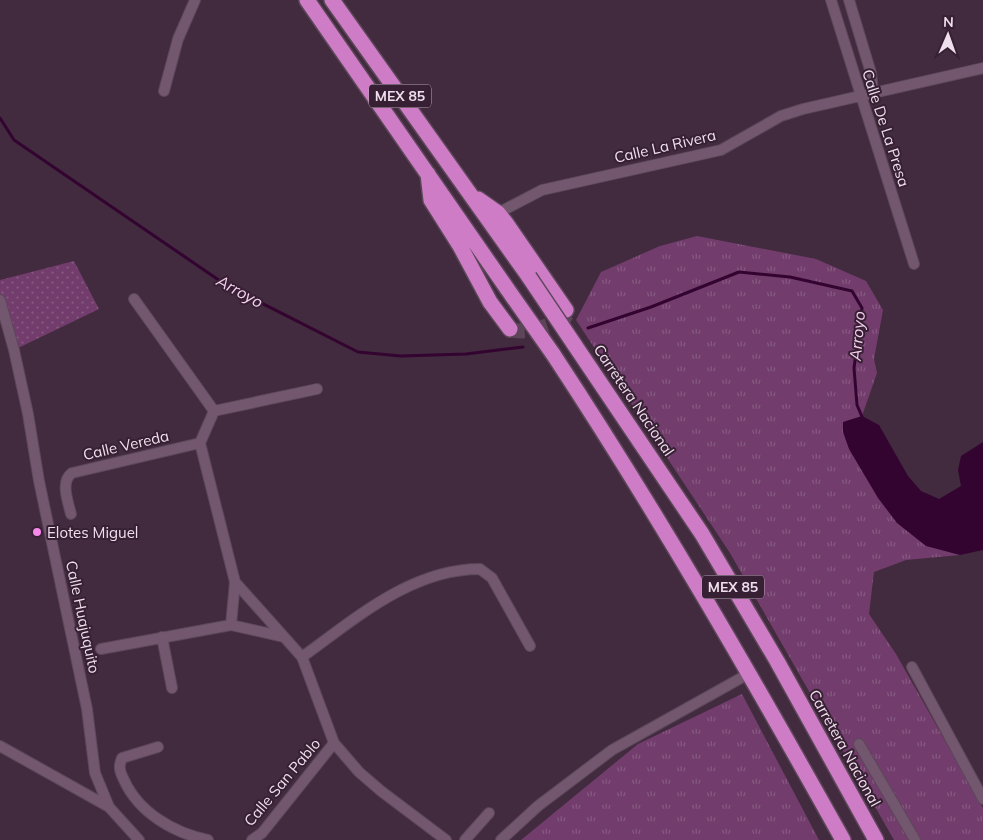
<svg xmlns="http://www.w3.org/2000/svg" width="983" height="840" font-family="Mulish,sans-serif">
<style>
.grass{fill:url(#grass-tufts)}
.park{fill:url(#park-dots)}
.water{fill:#340431}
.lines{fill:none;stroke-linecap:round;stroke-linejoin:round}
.stream{stroke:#340431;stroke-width:3}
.highway-tunnel{stroke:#5c4559;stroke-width:15;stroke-dasharray:15 8;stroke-linecap:butt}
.minor-casing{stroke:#5c4759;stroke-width:12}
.highway-casing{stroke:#5c4759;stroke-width:18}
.minor{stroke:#72576e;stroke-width:10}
.highway{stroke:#ce7cc5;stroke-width:15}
.highway-bridge-casing{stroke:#5c4759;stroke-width:18;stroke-linecap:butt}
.highway-bridge{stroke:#ce7cc5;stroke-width:15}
.poi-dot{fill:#f788eb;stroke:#372034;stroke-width:2}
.labels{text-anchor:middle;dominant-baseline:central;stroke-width:4;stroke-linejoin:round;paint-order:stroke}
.shield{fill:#372034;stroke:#b8a6b5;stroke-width:1}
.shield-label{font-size:14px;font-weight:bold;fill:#efdfec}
.street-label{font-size:15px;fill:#efdfec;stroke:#372034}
.poi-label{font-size:15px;fill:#efdfec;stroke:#372034;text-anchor:start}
.water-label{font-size:16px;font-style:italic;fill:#f6d0f0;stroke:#372034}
</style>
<defs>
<pattern id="grass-tufts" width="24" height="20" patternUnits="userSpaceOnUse" patternTransform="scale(1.25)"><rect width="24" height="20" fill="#723d6c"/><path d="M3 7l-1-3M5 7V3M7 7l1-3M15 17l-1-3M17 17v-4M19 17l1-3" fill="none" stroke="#865981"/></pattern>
<pattern id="park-dots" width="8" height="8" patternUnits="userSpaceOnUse" patternTransform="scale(1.25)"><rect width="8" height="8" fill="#723d6c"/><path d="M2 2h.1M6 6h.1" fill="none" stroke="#865981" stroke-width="1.8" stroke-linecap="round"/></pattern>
</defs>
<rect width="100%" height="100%" fill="#422a3f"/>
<path class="grass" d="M697,236L816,259L866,281L883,310L874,359L877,373L862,416L944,550L960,555L906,560L874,572L869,614L896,654L983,808V840H894L730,553L576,320L601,272L660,246Z
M742,694L819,840H521L638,744Z"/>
<path class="park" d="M74,261L99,309L16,349L0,296V280Z"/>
<path class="water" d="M862,416L879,425L908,476L921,491L939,499L961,486L958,470L961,456L983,442V550L960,555L926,546L897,523L878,498L849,449L843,432V422Z"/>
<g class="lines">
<path class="stream" d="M0,118L14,140L226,285L358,352L401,356L466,354L523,347
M588,328L651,307L739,272L790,277L852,291L862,308L854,368L857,405L863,419"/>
<path class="highway-tunnel" d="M510,329C524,335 549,326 564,319L567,313"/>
<g class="minor-casing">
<path id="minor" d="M831,0L914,264
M849,0L871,73L873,93
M164,91L178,39L195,0
M498,213L542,190L721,150L781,116L803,109L983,68
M134,299L214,411L200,443L235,582L302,657L334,743L359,772L381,791L446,840
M0,300L14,350L28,414L39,481L87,709L95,773L109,807L139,840
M214,411L317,389
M71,514C68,502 60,481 72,473L200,443
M231,625L235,582
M162,637L172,688
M101,649L231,625L284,637
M302,657C355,619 411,569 480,569L492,578L530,646
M912,667L983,799
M859,744L915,840
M0,746L109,807
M158,747L122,758C118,767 120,772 124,780C139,813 174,833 208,840
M252,840L262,833L334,743
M465,840L489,813
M501,840L538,806L612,750L750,673"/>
</g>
<g class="highway-casing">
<path id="highway" d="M307,0L508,290
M332,0L529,277
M428,174L431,200L460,246L490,302L510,329
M478,199L498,213L506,223L566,310
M574,344L702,534L777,661L876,840
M553,354C657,512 751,675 843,840"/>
</g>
<use href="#minor" class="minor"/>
<use href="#highway" class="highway"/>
<g class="highway-bridge-casing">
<path id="highway-bridge" d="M529,277L574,344
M508,290L553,354"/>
</g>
<use href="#highway-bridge" class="highway-bridge"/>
</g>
<circle class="poi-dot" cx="37" cy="532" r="5"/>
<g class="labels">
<g class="shield">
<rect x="369" y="84.5" width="62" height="23" rx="4"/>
<rect x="702" y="575.5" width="62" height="23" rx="4"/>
</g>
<g class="shield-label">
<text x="400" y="96">MEX 85</text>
<text x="733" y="587">MEX 85</text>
</g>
<g class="street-label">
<text transform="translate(886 128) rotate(72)">Calle De La Presa</text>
<text transform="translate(665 146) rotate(-13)">Calle La Rivera</text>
<text transform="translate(634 400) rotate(56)">Carretera Nacional</text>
<text transform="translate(126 445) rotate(-13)">Calle Vereda</text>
<text transform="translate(83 617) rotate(78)">Calle Huajuquito</text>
<text transform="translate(845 748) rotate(61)">Carretera Nacional</text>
<text transform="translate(282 782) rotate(-50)">Calle San Pablo</text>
</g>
<g class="poi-label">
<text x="47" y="532">Elotes Miguel</text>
</g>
<g class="water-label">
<text transform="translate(240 291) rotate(29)">Arroyo</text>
<text transform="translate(857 336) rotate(-85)">Arroyo</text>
</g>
</g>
<g transform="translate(948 35) rotate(2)" stroke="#372034" stroke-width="4" paint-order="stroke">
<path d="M0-4L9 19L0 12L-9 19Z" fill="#efdfec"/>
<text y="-8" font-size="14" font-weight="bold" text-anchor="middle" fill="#efdfec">N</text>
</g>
</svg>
